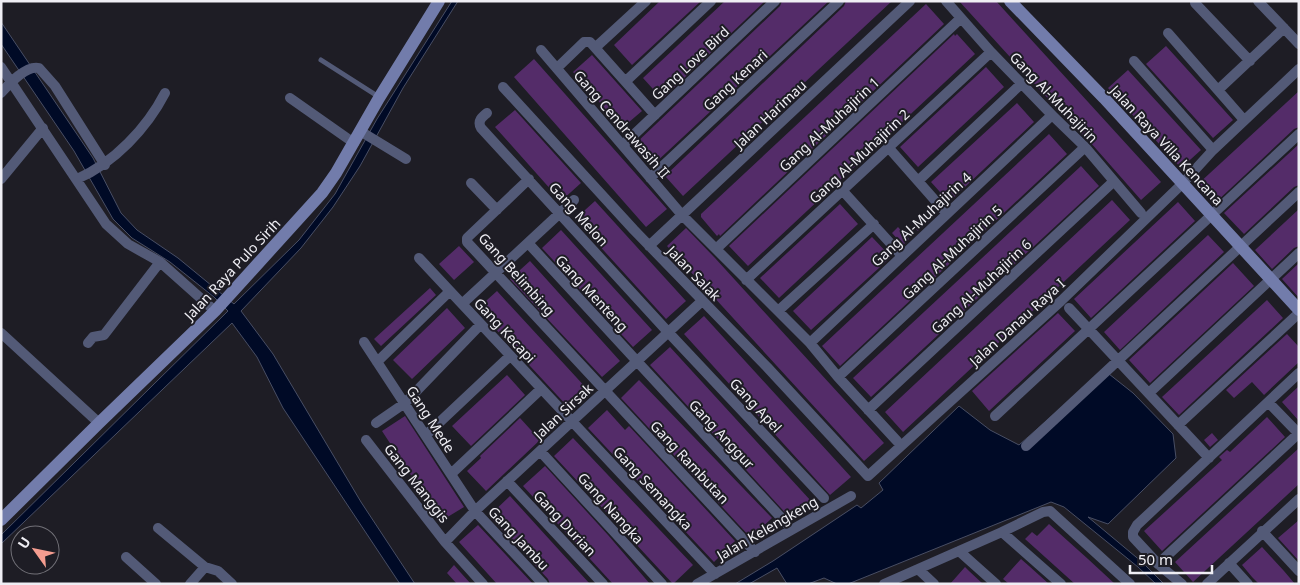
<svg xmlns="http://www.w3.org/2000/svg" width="1300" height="585" font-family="'Noto Sans',sans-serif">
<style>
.water{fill:#000a26;stroke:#484e64}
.building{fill:#542c69}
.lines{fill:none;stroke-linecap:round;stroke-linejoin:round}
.lane{stroke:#535a77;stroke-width:5}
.street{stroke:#535a77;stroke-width:10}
.secondary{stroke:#727cab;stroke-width:12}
.labels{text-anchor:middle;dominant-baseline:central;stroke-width:4;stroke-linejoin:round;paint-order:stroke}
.street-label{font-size:14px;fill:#efeef4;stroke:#1e1d25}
</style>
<rect width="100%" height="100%" fill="#1e1d25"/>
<path class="water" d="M452,1H458L403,88L360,166L333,207L301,248L241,311L273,354L361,502L415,584H400L283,408L257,357L232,323L1,544V535L228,311L214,297L170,262L132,238L113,219L74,151L1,44V22L93,158L121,213L137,230L178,258L234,304L299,240L335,194L377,119Z
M1109,374L1133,393L1173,434L1176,458L1108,524L1088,517L1142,562L1164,584H1156L1138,567L1064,507L1051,502L848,584H837L824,578L808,584H787L777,568L749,584H735L773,561L857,505L861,508L883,490L879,483L959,406L990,430L1019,445L1096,377Z"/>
<path class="building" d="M660,1H701L632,65L614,45Z
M725,1H765L662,99L643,78Z
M782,1H829L653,165L634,145L780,6Z
M846,1H892L683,196L665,176L844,6Z
M959,1H996L1161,182L1141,200L1090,142L1072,125Z
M926,4L944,24L720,236L719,234L717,236L701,217V214Z
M954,34L955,36L957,34L975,54L748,266L729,246Z
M1166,46L1233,120L1213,138L1146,64Z
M592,55L642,111L622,128L573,72Z
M534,59L667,209L646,227L514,77Z
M986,67L1004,87L918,167L900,147Z
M1128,70L1201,150L1181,168L1108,88Z
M1299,91V127L1294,129L1214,204L1197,185Z
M1017,103L1034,122L949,202L931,182Z
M515,110L581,183L561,201L495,127Z
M1049,134L1067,154L840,366L822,346Z
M1299,144V185L1294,187L1244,234L1224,213Z
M1081,166L1099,186L871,397L853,378Z
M1112,200L1130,220L903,432L885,412Z
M595,201L686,301L666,319L575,219Z
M1178,202L1195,221L1091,318L1074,299Z
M840,204L858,224L779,298L760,278Z
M1299,209V246L1294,248L1272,269L1255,250Z
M925,215L930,220L918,231L913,226Z
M898,227L909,239L903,245L892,233Z
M686,228L715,258L884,443L864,461L667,246Z
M561,230L652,330L633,347L542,248Z
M1208,235L1224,252L1120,350L1104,332Z
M872,237L891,257L811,330L793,311Z
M459,246L474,262L454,280L439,264Z
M530,261L620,361L602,377L510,279Z
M1233,263L1254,286L1150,383L1129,360Z
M1299,263V298L1282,279Z
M430,288L436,295L381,346L374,339Z
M497,291L588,390L569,408L477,309Z
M1267,300L1283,318L1179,415L1162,397Z
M447,308L465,328L412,379L393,360Z
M1058,313L1075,331L989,411L972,391Z
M704,316L851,477L830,495L684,334Z
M1287,334L1299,347V362L1264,395L1252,382L1234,398L1226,390Z
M670,347L811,501L791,519L650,365Z
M507,375L525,395L471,446L452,426Z
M639,380L772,518L751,538L621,398Z
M1299,386V421L1282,402Z
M607,410L625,430L629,426L735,541L714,562L588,428Z
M405,416L464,507L441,521L382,431Z
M1267,417L1285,437L1162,551L1144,531L1222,460L1219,457L1227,450L1230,452Z
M520,418L540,440L486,491L467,471L481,458L480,456Z
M1212,433L1218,440L1210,447L1204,440Z
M573,438L693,565L673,584L554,456Z
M1299,448V484L1193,582L1175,562Z
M545,466L608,535L650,584H613L523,486Z
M510,496L579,572L590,584H550L548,579L489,516Z
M1299,520V561L1278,538Z
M1049,524L1088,559L1115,584H1075L1025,539L1032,532L1037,536Z
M478,525L533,584H497L459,542Z
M1262,547L1284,571L1295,584H1259L1252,577L1242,565Z
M1021,559L1029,566L1049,584H1009L1003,579Z
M454,565L461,573L471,584H457L447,573Z
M965,567L969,571L983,584H950Z"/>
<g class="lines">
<path class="lane" d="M321,60L379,97"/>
<path class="street" d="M946,1L991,52L1052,115L1085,147L1141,213
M1258,1L1299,44
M1195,3L1250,61
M1168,33L1244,120
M596,47L646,1
M541,50L682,215L810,343L838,377L897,441
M1134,61L1213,150
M1,67L106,224L128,244L160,262L215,311
M557,68L584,42H590L655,115
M626,81L711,1
M503,87L634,230L767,367L868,476L1061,301L1182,184L1213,150L1299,69
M1218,90L1284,28
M1,93C9,84 26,65 39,68L55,86L105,165
M290,98L354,143
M487,113C482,117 477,121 481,128L668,332L824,498
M360,131L406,159
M623,145L775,1
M888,147L947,214
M650,178L839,1
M1,179L43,128
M77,179C114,163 147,128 165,93
M529,179L467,238V242L755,552
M918,181L1022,83
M471,183L497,210
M842,190L902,256
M528,243L787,524
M649,246L910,1
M716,249L961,18
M419,258L715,574
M746,280L991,52
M462,304L574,200
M1069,308L1209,458
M778,311L874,224
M1,333L99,423
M364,342L475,511L543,584
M88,343L93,337L104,335L160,262
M810,343L1052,115
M377,362L450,291
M838,377L1085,147
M1149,393L1299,253
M1268,402L1299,434
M868,410L1113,182
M995,416L1299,134
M376,423L405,403L481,324
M1178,425L1299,313
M426,435L510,356
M366,440L445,542L483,584
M1026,446L1299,192
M540,451L662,584
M451,474L541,389
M507,481L603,584
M158,528L205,567L218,571L232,584
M1262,531L1299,571
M1002,532L1061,584
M445,542L475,511L702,301
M959,551L996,584
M126,557L156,584
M1229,563L1248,584
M1158,564L1299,433
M918,569L934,584
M190,584L205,567
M697,584L851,496
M884,584L1002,532L1043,512L1050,511L1130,584
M1182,584L1158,564L1133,537V532L1137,525L1299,373
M1207,584L1299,499"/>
<path class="secondary" d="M1010,1L1104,98L1299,310
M1,520L99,423L215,311L322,193L336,173L379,98L439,1"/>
</g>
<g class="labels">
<g class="street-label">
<text transform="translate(690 63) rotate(-43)">Gang Love Bird</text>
<text transform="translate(735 80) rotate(-43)">Gang Kenari</text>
<text transform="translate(1054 97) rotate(46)">Gang Al-Muhajirin</text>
<text transform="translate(770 114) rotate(-43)">Jalan Harimau</text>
<text transform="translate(622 124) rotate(49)">Gang Cendrawasih II</text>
<text transform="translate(829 124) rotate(-43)">Gang Al-Muhajirin 1</text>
<text transform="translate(1167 145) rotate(47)">Jalan Raya Villa Kencana</text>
<text transform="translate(859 156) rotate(-43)">Gang Al-Muhajirin 2</text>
<text transform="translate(579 214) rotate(48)">Gang Melon</text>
<text transform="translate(921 219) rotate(-43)">Gang Al-Muhajirin 4</text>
<text transform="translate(952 252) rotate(-43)">Gang Al-Muhajirin 5</text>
<text transform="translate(232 269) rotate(-47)">Jalan Raya Pulo Sirih</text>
<text transform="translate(694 273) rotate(46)">Jalan Salak</text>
<text transform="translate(517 274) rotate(48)">Gang Belimbing</text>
<text transform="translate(981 286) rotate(-43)">Gang Al-Muhajirin 6</text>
<text transform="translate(592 293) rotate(47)">Gang Menteng</text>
<text transform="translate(1017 322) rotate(-42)">Jalan Danau Raya I</text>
<text transform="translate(505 330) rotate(47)">Gang Kecapi</text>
<text transform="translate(756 405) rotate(47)">Gang Apel</text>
<text transform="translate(563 411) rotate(-43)">Jalan Sirsak</text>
<text transform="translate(431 419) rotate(57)">Gang Mede</text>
<text transform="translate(722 434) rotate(47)">Gang Anggur</text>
<text transform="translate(690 462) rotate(47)">Gang Rambutan</text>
<text transform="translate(417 483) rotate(52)">Gang Manggis</text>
<text transform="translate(653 488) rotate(47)">Gang Semangka</text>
<text transform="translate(611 508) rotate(48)">Gang Nangka</text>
<text transform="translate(565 523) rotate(47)">Gang Durian</text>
<text transform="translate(767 528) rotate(-30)">Jalan Kelengkeng</text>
<text transform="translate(519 538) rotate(47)">Gang Jambu</text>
</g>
</g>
<rect width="1300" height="585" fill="none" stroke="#efeef4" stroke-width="5"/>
<g transform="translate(35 550) rotate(303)"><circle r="24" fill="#1e1d25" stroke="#727178"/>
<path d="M0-4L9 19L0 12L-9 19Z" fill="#f59d90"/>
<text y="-8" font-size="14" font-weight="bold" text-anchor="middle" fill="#efeef4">U</text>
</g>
<path d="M1130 565v8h82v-8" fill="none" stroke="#efeef4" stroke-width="2.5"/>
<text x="1138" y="565" font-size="15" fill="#efeef4" stroke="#1e1d25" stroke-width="4" paint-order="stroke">50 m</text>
</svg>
